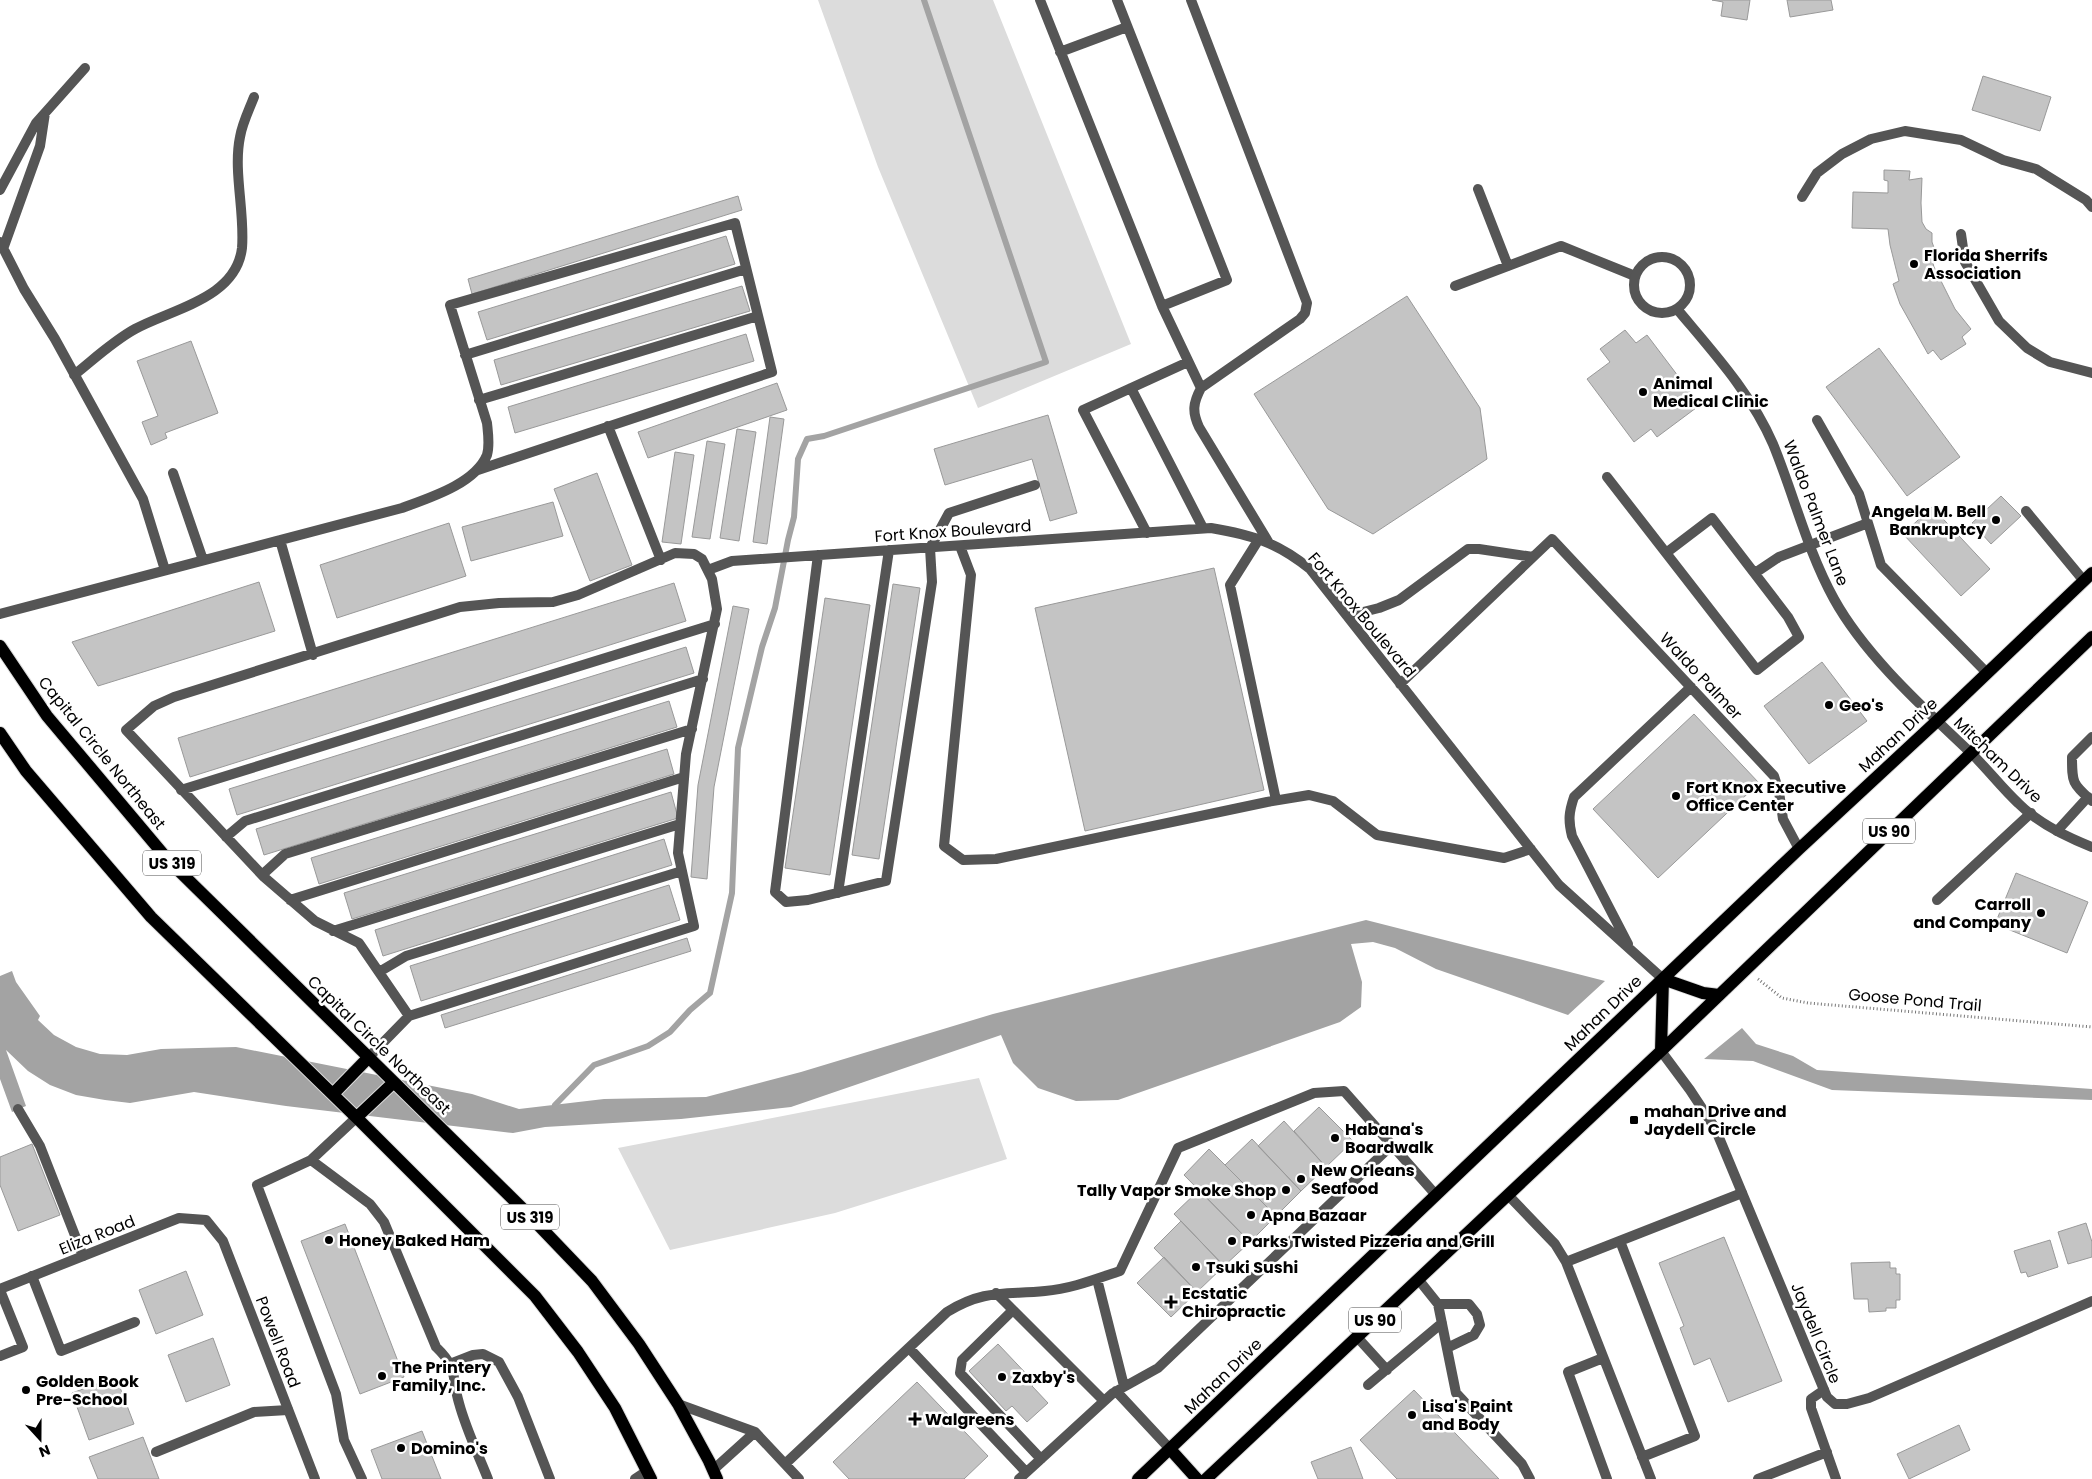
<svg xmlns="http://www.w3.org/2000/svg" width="2092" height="1479" font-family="Poppins,sans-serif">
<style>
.green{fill:#dcdcdc}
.water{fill:#a3a3a3}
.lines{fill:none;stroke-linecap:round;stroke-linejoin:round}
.stream{stroke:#a3a3a3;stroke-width:6}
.building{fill:#c4c4c4;stroke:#999}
.primary-casing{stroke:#dbdbdb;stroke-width:14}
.path{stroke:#777;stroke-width:3;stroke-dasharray:1 2.5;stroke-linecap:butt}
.lane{stroke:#555;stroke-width:10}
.street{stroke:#555;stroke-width:10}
.primary{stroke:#000;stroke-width:12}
.poi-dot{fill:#000;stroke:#fff;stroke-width:2}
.labels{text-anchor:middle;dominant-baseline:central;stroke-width:5;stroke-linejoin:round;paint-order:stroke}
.shield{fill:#fff;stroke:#4c4c4c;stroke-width:1}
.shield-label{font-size:15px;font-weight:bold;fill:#000}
.poi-label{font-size:16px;font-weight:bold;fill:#000;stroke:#fff;text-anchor:start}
.street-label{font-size:16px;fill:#000;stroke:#fff}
</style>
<rect width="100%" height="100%" fill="#fff"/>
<path class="green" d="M818,0H993L1131,344L978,408L878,167Z
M979,1078L1007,1159L835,1213L670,1250L618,1148Z"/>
<path class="water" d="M1366,920L1605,981L1568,1015L1436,969L1395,948L1373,942L1351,944L1362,982L1361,1007L1340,1022L1118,1100L1076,1101L1038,1088L1013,1063L1001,1035L791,1107L681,1119L545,1127L513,1133L286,1106L194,1092L130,1103L105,1100L76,1095L50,1085L28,1071L6,1050L26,1106L12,1112L0,1079V976L12,971L16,982L40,1016L38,1020L54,1035L76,1047L100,1054L127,1055L161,1049L236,1047L472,1094L519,1109L604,1099L706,1097L801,1072L993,1014Z
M1742,1028L1756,1044L1793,1056L1817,1070L2092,1089V1100L1832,1090L1753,1061L1704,1059Z"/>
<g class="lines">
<path class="stream" d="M555,1105L594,1065L648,1046L670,1032L690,1010L710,993L732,893L738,748L762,647L775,608L788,540L794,517L798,459L807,439L824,436L1046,362L924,0"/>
</g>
<path class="building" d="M1712,0H1750L1747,20L1721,16L1723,2Z
M1787,0H1831L1833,10L1790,17Z
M1983,76L2051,97L2040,131L1972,110Z
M1884,170L1910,171L1909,180L1922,178L1921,203L1922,222L1926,229L1932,233V242L1937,256L1932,260L1934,267L1955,309L1971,329L1962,337L1966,344L1941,360L1933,350L1928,354L1900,304L1893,284L1899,281L1890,245L1888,229L1852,228L1853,192L1888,193V181L1884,180Z
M738,196L742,210L472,294L468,279Z
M726,236L735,264L487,340L478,312Z
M742,286L750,311L501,385L494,360Z
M1407,296L1480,408L1487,459L1373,534L1328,509L1254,394Z
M1625,330L1636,343L1647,335L1700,405L1657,437L1651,429L1634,442L1587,379L1610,362L1600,349Z
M746,334L754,361L515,433L508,407Z
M191,341L218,413L165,433L167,438L151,445L142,422L158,416L137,361Z
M1879,348L1960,457L1907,496L1826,387Z
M777,383L787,410L648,458L638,432Z
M1048,415L1077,513L1050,521L1032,459L945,485L934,449Z
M770,417L784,419L767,544L753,542Z
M737,429L756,432L739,541L720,538Z
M707,441L725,444L710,539L692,537Z
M675,452L694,455L681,544L662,542Z
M597,473L632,565L590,581L554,489Z
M2001,496L2021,516L1991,544L1972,523Z
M553,502L563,536L471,561L462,527Z
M1932,507L1990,569L1961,596L1903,534Z
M449,523L466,576L337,618L320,565Z
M1214,568L1264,790L1085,831L1035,608Z
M259,582L275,631L98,686L72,642Z
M674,583L686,621L190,777L178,738Z
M893,584L920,588L879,859L852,855Z
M825,598L870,605L830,875L785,868Z
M733,606L749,609L714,787L707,879L691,877L698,785Z
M686,647L694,673L237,815L229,789Z
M1822,662L1867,721L1809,764L1764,706Z
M669,701L677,727L264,855L256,829Z
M1694,714L1759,783L1658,878L1593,809Z
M667,749L674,774L319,884L311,858Z
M671,792L678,818L352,919L344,893Z
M664,839L672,865L383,956L375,930Z
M2016,873L2088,902L2067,953L1995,924Z
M669,885L680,920L421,1001L410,966Z
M687,938L691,951L445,1028L441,1015Z
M1319,1107L1353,1141L1326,1167L1294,1131Z
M1284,1121L1326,1167L1301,1191L1258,1146Z
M1252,1139L1301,1191L1276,1216L1225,1165Z
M32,1144L60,1215L18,1231L0,1185V1157Z
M1209,1149L1276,1216L1250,1242L1184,1175Z
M1199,1190L1250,1242L1224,1266L1174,1214Z
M1181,1221L1224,1266L1197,1292L1154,1248Z
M2086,1223L2092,1242V1257L2068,1264L2058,1232Z
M345,1224L404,1377L360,1394L301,1241Z
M1724,1237L1782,1381L1728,1402L1710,1358L1694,1365L1680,1328L1684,1326L1659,1263Z
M2050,1240L2058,1267L2028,1277L2026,1272L2021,1273L2014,1251Z
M1164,1257L1197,1292L1171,1317L1137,1283Z
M1890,1262V1268H1896V1274H1900V1300H1896V1308H1886V1311L1869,1312L1868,1299H1854L1851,1263Z
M186,1271L203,1315L156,1334L139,1290Z
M213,1338L230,1385L186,1402L168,1355Z
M998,1344L1035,1383L1032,1386L1048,1403L1027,1422L1012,1406L1006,1411L969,1371Z
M116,1377L134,1424L89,1440L72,1393Z
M917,1382L988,1456L964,1479H849L833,1462Z
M1414,1390L1499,1479H1397L1360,1440Z
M1959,1425L1970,1450L1909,1479L1897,1454Z
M422,1431L441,1479H382L371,1450Z
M143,1437L159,1479H98L89,1457Z
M1351,1447L1363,1479H1318L1311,1462Z"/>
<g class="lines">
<g class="primary-casing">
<path id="primary" d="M0,646L47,716L169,861L524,1210L592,1281L639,1344L678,1404L709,1461L717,1479
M0,733L26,771L151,917L360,1121L535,1296L578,1352L615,1408L651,1479
M1663,979L1703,993L1719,995
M1661,1051L1663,979
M333,1094L368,1058
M357,1117L393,1083
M1170,1449L1197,1479
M1138,1479L1799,849L1937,721L2092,573
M1206,1479L1661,1051L2092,637"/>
</g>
<path class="path" d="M1758,979L1782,998L1808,1003L2092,1027"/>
<path class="lane" d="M1040,0L1162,306L1201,388
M1117,0L1227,280L1162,306
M1191,0L1307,303L1305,313L1300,319L1201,388C1193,403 1192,412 1199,427L1269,543
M1060,52L1127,27
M1478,189L1508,266
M0,190L36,123L85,68
M1802,197L1817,173L1842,154L1871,139L1905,131L1961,140L2003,160L2036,169L2086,200L2092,207
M1961,234L1965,262L1999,321L2027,348L2050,362L2092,373
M0,242L24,289L55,339L143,499L165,570
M3,249L40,146L45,113
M1455,286L1561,246L1635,276
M465,355L746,269
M74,375C93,360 113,341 135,329C171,309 236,299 242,248C245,212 233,171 240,137C242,124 249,110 254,97
M1131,388L1203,528
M479,400L758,316
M1817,420L1859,494L1881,565L1987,673
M608,426L661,560
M173,473L203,560
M1607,477L1757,670L1799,637L1788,617L1712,518L1666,553
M2026,511L2084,581
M1147,533L1083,410L1188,362
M1259,539L1230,585L1276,800
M280,540L313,655
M960,546L971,575L944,846L963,860L996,859L1267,802L1309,795L1333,801L1377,835L1504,858L1531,849
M818,555L775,892L786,902L808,900L886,881L932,582L930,548L949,513L1035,485
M708,570L732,561L1211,528C1252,535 1277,542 1310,569L1559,885L1663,979
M1755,573L1779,557L1868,523
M0,614L402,508C429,498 475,484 487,455C490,445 488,433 487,423L450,305L735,223L772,372L478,470
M1347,616L1379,608L1399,600L1468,549H1479L1533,557
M1400,684L1552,539L1774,776L1779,792L1783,819L1799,849
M2092,737L2072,757C2072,782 2072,784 2092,801
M181,790L715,624
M2057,831L2088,797
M226,837L245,821L703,679
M262,875L285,854L692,729
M838,893L889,550
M290,900L684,777
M1937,900L2031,813
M333,931L680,824
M1628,944L1572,836C1568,820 1569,812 1574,797L1691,687
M379,972L406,956L682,871
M368,1058L409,1016L694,926L678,853L686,754L717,609L712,579L702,559L694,554L675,553L578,595L553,602L499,603L460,607L174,697L154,706L126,730L264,877L315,921L359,943L409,1016
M18,1109L40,1146L83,1256
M357,1117L311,1160L257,1185L336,1394L344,1440L362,1479
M311,1160L370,1204L384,1222L436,1347C459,1369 451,1376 459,1403C466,1429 478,1454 488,1479
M1508,1195L1555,1244L1566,1262L1651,1479
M1620,1241L1695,1436L1642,1457
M1566,1262L1742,1193
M32,1276L61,1351L135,1322
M1097,1279L1124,1386
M1418,1279L1438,1304L1456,1393L1522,1464L1530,1479
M0,1290L23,1347L0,1356
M996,1293L1104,1401
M1438,1304H1469L1477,1314L1480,1325L1474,1335L1447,1348
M1013,1310L962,1360L960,1373L1041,1459
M1357,1337L1387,1370
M909,1348L1026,1472
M1603,1358L1568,1372L1607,1479
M450,1364L473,1355L483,1354L499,1362L518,1397L550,1479
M1368,1385L1442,1323
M1824,1390L1811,1399V1408L1836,1479
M1116,1391L1170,1449
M678,1404L755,1432L799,1479
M156,1452L254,1412L288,1410
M785,1464L947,1312C984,1289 1005,1295 1045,1291C1071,1289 1096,1279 1120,1271L1178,1148L1314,1093L1344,1091L1436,1195
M713,1470L755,1432
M635,1479L647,1471
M1019,1479L1113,1393L1158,1368L1392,1145
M1758,1479L1827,1452"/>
<path class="street" d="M1634 285a28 28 0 1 1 56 0a28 28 0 1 1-56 0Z
M1677,309C1712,351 1751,393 1773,444C1794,495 1807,550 1834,599C1866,657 1926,710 1974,756C1989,771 2002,788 2018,803C2038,823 2066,837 2092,847
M1661,1051L1690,1090L1715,1128L1827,1397L1835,1404H1847L1869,1398L2092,1301
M0,1289L179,1218L206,1220L223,1241L315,1479"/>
<use href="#primary" class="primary"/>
</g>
<g class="poi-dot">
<circle cx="1914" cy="264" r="5"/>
<circle cx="1643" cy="392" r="5"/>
<circle cx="1996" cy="520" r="5"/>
<circle cx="1829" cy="705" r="5"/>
<circle cx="1676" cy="796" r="5"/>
<circle cx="2041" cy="913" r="5"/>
<rect x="1629" y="1115" width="10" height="10" rx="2.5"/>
<circle cx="1335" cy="1138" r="5"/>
<circle cx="1301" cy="1179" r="5"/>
<circle cx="1286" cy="1190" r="5"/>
<circle cx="1251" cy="1215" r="5"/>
<circle cx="329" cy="1240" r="5"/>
<circle cx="1232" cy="1241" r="5"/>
<circle cx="1196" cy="1267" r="5"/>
<path d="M1168.5 1294.5h5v5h5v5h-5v5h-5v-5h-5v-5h5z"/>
<circle cx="382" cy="1376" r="5"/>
<circle cx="1002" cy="1377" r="5"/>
<circle cx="26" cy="1390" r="5"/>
<circle cx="1412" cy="1415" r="5"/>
<path d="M912.5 1411.5h5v5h5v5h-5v5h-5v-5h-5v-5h5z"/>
<circle cx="401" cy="1448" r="5"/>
</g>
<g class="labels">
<g class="shield">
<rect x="1863" y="818.5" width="52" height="25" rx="4"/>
<rect x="143" y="850.5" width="58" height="25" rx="4"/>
<rect x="501" y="1204.5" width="58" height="25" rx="4"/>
<rect x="1349" y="1307.5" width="52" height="25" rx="4"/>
</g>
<g class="shield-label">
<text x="1889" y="831">US 90</text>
<text x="172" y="863">US 319</text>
<text x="530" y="1217">US 319</text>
<text x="1375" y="1320">US 90</text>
</g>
<g class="poi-label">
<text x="1924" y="255">Florida Sherrifs<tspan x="1924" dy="18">Association</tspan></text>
<text x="1653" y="383">Animal<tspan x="1653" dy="18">Medical Clinic</tspan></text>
<text x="1986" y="511" text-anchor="end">Angela M. Bell<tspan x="1986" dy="18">Bankruptcy</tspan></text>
<text x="1839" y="705">Geo's</text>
<text x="1686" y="787">Fort Knox Executive<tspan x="1686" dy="18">Office Center</tspan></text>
<text x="2031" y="904" text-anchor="end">Carroll<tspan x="2031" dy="18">and Company</tspan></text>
<text x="1644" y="1111">mahan Drive and<tspan x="1644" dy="18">Jaydell Circle</tspan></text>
<text x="1345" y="1129">Habana's<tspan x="1345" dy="18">Boardwalk</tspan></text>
<text x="1311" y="1170">New Orleans<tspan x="1311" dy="18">Seafood</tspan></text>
<text x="1276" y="1190" text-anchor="end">Tally Vapor Smoke Shop</text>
<text x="1261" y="1215">Apna Bazaar</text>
<text x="339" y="1240">Honey Baked Ham</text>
<text x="1242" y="1241">Parks Twisted Pizzeria and Grill</text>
<text x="1206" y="1267">Tsuki Sushi</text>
<text x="1182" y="1293">Ecstatic<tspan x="1182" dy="18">Chiropractic</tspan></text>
<text x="392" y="1367">The Printery<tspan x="392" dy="18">Family, Inc.</tspan></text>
<text x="1012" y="1377">Zaxby's</text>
<text x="36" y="1381">Golden Book<tspan x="36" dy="18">Pre-School</tspan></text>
<text x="1422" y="1406">Lisa's Paint<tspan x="1422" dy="18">and Body</tspan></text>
<text x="925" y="1419">Walgreens</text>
<text x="411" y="1448">Domino's</text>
</g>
<g class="street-label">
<text transform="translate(1816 513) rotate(69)">Waldo Palmer Lane</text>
<text transform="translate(953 531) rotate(-4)">Fort Knox Boulevard</text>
<text transform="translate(1362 615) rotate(50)">Fort Knox Boulevard</text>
<text transform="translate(1701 676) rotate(47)">Waldo Palmer</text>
<text transform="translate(1898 735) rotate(-43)">Mahan Drive</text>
<text transform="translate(102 753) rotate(51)">Capital Circle Northeast</text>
<text transform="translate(1998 760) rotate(44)">Mitcham Drive</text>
<text transform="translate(1915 1000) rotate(5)">Goose Pond Trail</text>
<text transform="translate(1603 1013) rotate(-44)">Mahan Drive</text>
<text transform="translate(379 1045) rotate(44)">Capital Circle Northeast</text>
<text transform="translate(97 1235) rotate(-22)">Eliza Road</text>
<text transform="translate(1816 1333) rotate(68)">Jaydell Circle</text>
<text transform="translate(278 1342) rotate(69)">Powell Road</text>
<text transform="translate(1223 1376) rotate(-44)">Mahan Drive</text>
</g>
</g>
<g transform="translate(40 1439) rotate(159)" stroke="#ffffff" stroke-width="4" paint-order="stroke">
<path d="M0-4L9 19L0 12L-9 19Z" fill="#000000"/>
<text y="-8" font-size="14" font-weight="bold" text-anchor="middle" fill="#000000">N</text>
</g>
</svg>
